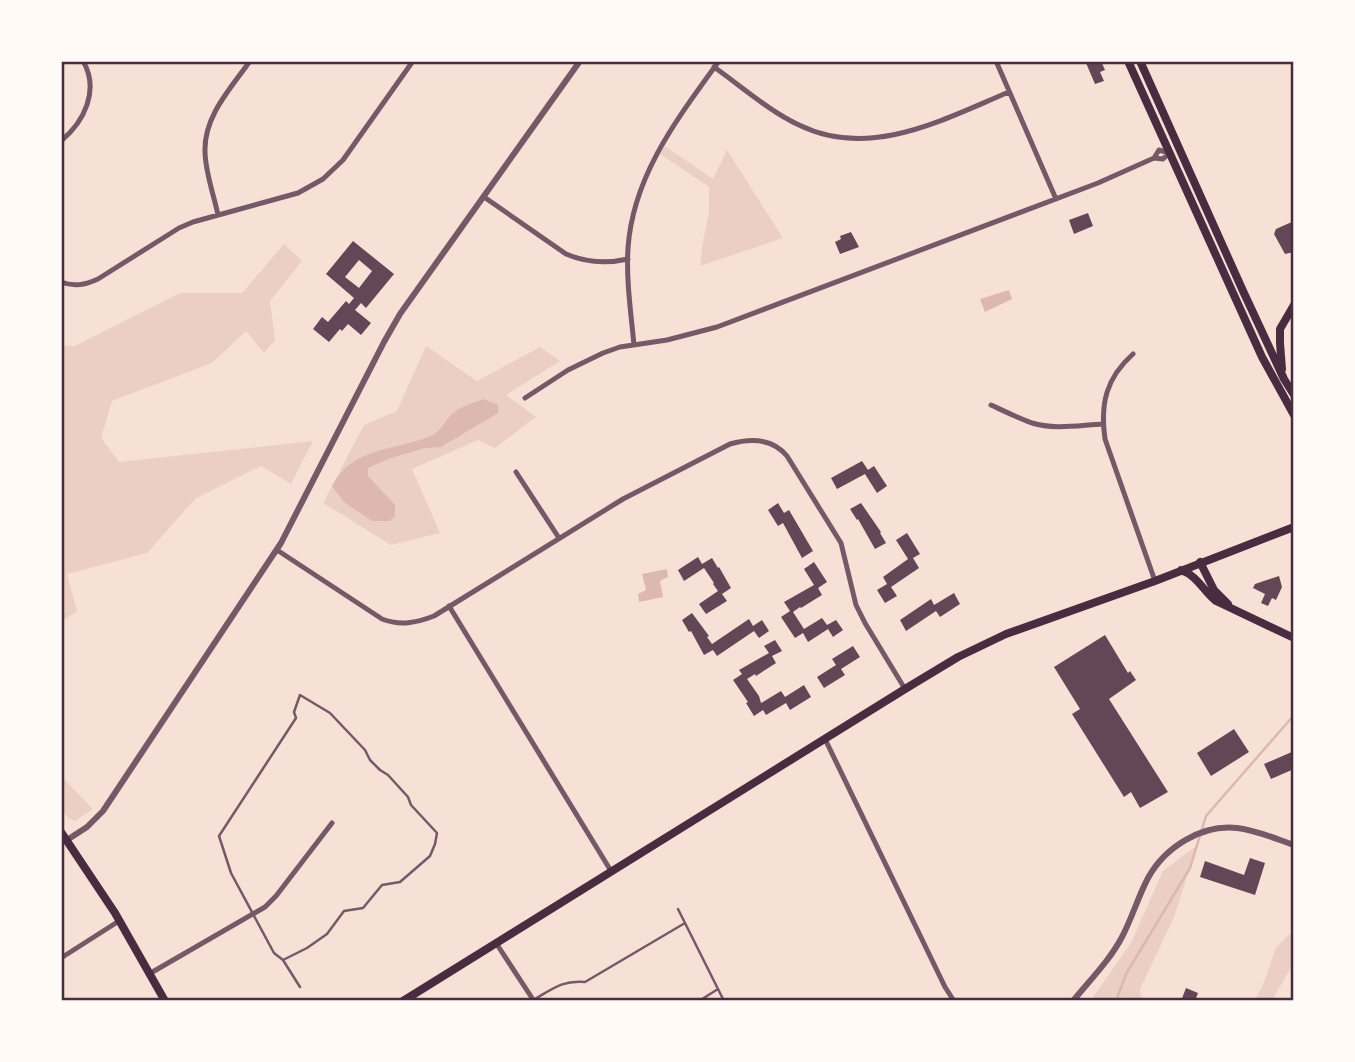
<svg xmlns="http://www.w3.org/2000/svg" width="1355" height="1062" font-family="Lato,sans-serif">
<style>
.green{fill:#ebcfc5}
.water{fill:#dcb8b0}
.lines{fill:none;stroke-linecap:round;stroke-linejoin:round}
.stream{stroke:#dcb8b0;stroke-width:2.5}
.building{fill:#644757;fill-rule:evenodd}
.service{stroke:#755966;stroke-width:2.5}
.minor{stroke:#755966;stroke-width:5}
.tertiary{stroke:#755966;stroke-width:6}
.primary{stroke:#4a2c40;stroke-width:8}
.neatline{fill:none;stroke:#4a2c40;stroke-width:2.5}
</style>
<rect width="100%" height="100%" fill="#f7e1d7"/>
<path class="green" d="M665,146L713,179L727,150L783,238L700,266L703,242L709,212V187L660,154Z
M284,244L302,261L270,301L275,340L264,353L246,331L212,363L112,401L101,438L119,462L313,441L291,484L261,466L195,499L147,553L67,574L77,611L61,622V345L75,346L180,293H242Z
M426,346L477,381L540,347L560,361L506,395L536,417L495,448L478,440L412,469L440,533L391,545L323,503L364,425L397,411Z
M61,776L93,809L75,821C56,815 61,792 61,776Z
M1196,846L1175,915L1140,989L1142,1001H1097L1093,997L1131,943L1163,871Z
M1289,934L1294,938V962L1272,1001H1254L1263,985L1276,948Z"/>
<path class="water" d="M1009,290L1012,299L985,312L980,299Z
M483,399L498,405V413L441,447L425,448L391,458L368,468V476L395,505V516L390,521H372L344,502L332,486C353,446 395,451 431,436C441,432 445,420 453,413C461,406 474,403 483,399Z
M667,569L668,577L660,581L663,597L639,602L638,594L646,590L642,574Z"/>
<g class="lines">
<path class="stream" d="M1116,1001L1126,974L1190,868L1206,816L1294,715"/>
</g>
<path class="building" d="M1091,61H1101L1105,70L1100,72L1104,81L1095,84L1086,63Z
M1088,213L1093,226L1074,234L1069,220Z
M1294,221V252L1285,254L1274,234L1276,229Z
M851,232L859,247L840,254L835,242L841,239L840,236Z
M353,241L394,274L366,308L361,303L355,310L371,323L361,335L348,324L342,331L340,329L329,342L313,329L322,317L328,322L346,301L349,304L354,298L326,274ZM359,260L372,271L359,288L345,277Z
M862,461L868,470L874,466L887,486L877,493L865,474L837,489L831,478Z
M778,503L784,513L789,510L813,551L802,558L783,523L778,526L768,510Z
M861,503L881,532L880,533L886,543L875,549L858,519L857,520L850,509Z
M907,533L920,554L913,558L919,568L891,587L897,596L885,603L877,590L887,584L883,577L908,559L896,540Z
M698,557L702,564L712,558L718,568L719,567L731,588L722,594L727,601L706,614L699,604L718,591L713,584L714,583L704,568L684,581L678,570Z
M814,562L827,582L818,588L822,595L801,608L800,607L793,612L804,629L822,618L827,625L836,620L843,630L833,637L828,629L808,642L803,633L795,638L781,617L790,611L784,602L814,585L804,569Z
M1279,576L1282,587L1276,600L1272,598L1268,606L1261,603L1265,594L1253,588L1255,584Z
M954,593L960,604L940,617L936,611L906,631L900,620L931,599L934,605Z
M692,613L709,636L707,637L712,644L749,619L753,626L762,620L769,631L759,638L754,631L717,656L713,650L704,655L691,631L689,632L682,620Z
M1105,635L1128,673L1130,671L1136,680L1109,699L1168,792L1140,808L1131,792L1124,797L1072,714L1080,709L1054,667Z
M775,640L782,651L772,656L776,663L756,676L755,674L747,679L759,696L761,703L781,691L785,697L804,685L811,697L790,710L786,703L766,715L763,710L754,716L746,703L748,702L733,680L742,674L739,670L769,653L764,646Z
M853,646L860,657L841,669L845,675L824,688L817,677L836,665L832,659Z
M1234,729L1249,752L1211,776L1197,753Z
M1294,751V769L1271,779L1264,764Z
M1250,858L1265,863L1255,895L1200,877L1205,861L1244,875Z
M1186,988L1198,993L1195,1001H1181Z"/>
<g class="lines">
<path class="service" d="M678,909L724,1001
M283,960L307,948L327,934L344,911L363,908L382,885L400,882L430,856L435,844L437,833L411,805L408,797L388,775L380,770L370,760L365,750L330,713L300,695L294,712L296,718L219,836L231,873L274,953L283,960L300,987
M535,999C554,988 563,980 585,982L685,923
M699,1001L718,989"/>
<path class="minor" d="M996,61L1056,199
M714,67C741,86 769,111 799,125C870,160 944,119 1009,92
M61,141C84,122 100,90 83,61
M1154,158L1159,150L1169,153
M484,197L566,254C587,263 606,264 628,259
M218,215C214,195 205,172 205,151C204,116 231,88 250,61
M61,282C74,287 85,285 98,279L179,228L193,222L298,193L323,179L343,160L413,61
M634,345C631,313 626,280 628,248C633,175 678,118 719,61
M1133,354C1106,378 1100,404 1105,439L1155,581
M525,398L568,370L603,353L620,347L667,340L717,327L1098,183L1154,158L1163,159L1169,153
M991,405C1004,411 1018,418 1032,423C1054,430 1080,425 1103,424
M516,472L559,538
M277,550L382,619C400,626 416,623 434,616L623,499L730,444C751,438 772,438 787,456L841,543L856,605L865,623L905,689
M449,606L611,871
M825,739L945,987L954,1001
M496,943L534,1001
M61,958L119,921
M149,974L265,907L276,896L332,823"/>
<path class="tertiary" d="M67,840L87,827L103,811L281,543L384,342L400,314L580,61
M1073,1001C1090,980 1110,960 1122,937C1132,918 1138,897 1148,878C1165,847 1202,824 1237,828C1256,830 1276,839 1294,845"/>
<path class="primary" d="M1128,61L1262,357L1294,415
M1140,61L1243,291L1284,379L1294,395
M1282,369L1280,343V329L1294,305
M1200,562L1214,590L1228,604
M1181,570C1198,576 1203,591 1216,601L1294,638
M61,832L115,913L165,1001
M403,1001L905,689L958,657L1006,634L1155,581L1294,527"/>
</g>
<rect width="1355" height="1062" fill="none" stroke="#fffaf5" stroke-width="126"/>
<rect x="63" y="63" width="1229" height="936" class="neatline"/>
</svg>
